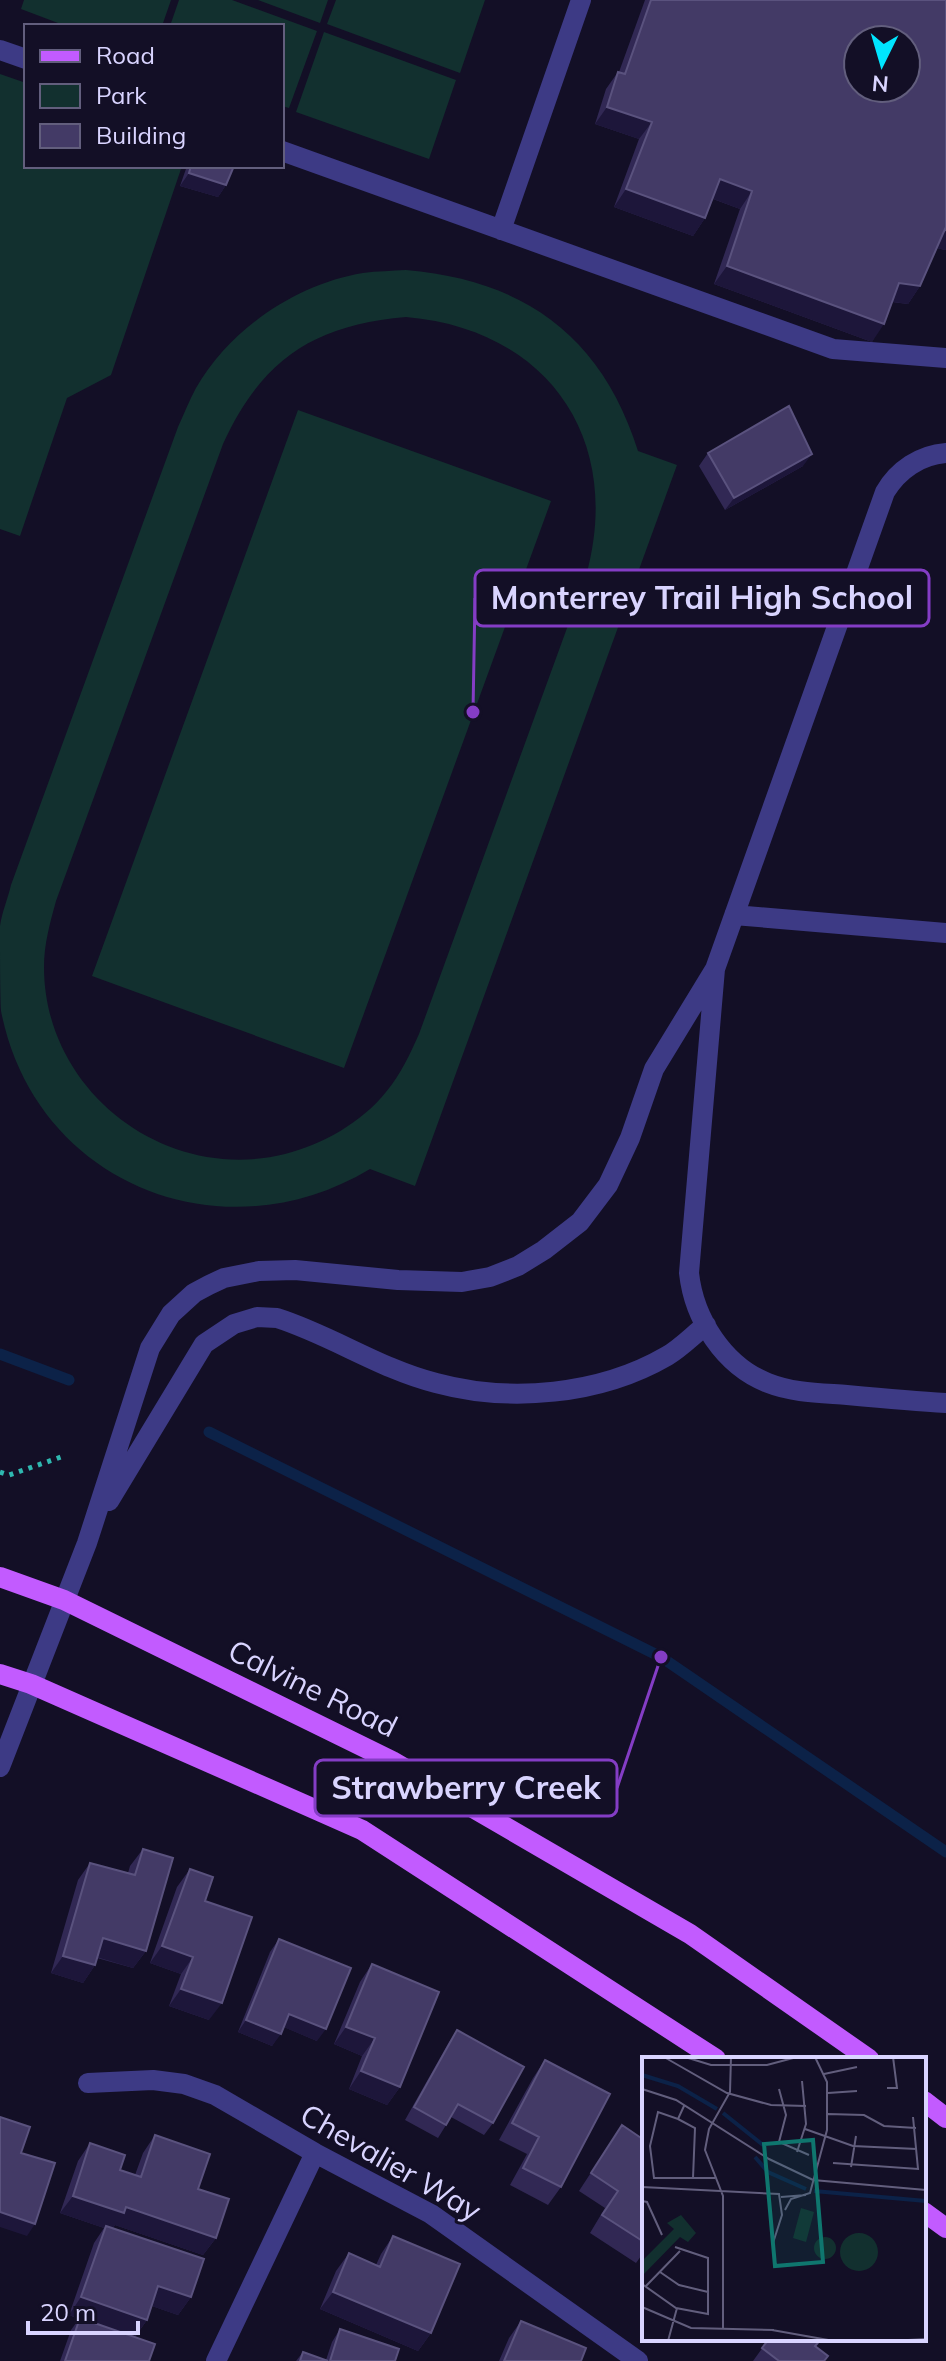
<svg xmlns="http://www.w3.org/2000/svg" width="946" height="2361" font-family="Mulish,sans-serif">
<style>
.green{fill:#12302f;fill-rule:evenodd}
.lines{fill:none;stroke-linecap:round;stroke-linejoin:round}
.stream{stroke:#0c2248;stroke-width:11}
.path{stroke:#2fb8b0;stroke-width:5;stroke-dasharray:4 6;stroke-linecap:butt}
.minor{stroke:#3d3a85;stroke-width:20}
.major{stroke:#c25bff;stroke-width:20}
.wall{fill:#312854}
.shaded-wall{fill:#1d163a}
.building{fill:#433a66;stroke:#5a527e;stroke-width:2;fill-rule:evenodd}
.labels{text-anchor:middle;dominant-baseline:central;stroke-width:6;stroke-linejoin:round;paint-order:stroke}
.street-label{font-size:30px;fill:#d9d4ff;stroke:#130f26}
.inset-river{fill:none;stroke:#0c2248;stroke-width:4}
.inset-road{fill:none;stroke:#625e7d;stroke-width:2}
.view{fill:#0f766e;fill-opacity:0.15;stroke:#0f766e;stroke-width:4}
.inset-edge{fill:none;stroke:#d9d4ff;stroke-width:4}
.leader{fill:none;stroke:#843dc5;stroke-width:3}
.callout-dot{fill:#843dc5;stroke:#130f26;stroke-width:3}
.callout{fill:#130f26;stroke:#843dc5;stroke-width:3}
.callout-label{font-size:32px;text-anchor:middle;font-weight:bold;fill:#d9d4ff}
</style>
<rect width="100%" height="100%" fill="#130f26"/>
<path class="green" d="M24,0H171L162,26H66L21,9Z
M179,0H232L317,31L289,108L282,106V26H170Z
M258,0H328L320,23Z
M336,0H485L460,73L327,24Z
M324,32L456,80L429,159L296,112Z
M0,74L26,83V166H182L111,375L67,398L20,536L0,529Z
M406,270C524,280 602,336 638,451L677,465L415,1186L370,1169C222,1258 35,1184 1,1011C0,992 0,945 0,926C2,912 8,898 11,885L178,427C184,414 189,401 196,388C230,329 296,284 363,273C377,271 392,271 406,270ZM406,317C547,329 624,438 586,576L419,1034C410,1054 401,1074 386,1092C361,1123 323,1144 285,1154C165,1184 44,1091 44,967C44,944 50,923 56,901L223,444C262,359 314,325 406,317Z
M298,410L551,501L344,1068L92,976Z"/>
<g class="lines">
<path class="stream" d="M0,1354L69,1380
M209,1432L661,1657L946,1852"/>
<path class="path" d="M0,1472L9,1475L64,1456"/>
<path class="minor" d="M0,50L26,59
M282,151L833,349L946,358
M501,230L581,0
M946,453C920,455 898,470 885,492L715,969L689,1273C694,1319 724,1366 768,1383C793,1393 821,1393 847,1395C880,1398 913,1401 946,1403
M734,915L946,933
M109,1501L204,1344L234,1324L257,1317L277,1318C331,1335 380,1369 436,1383C510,1403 600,1395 667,1356C681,1348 693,1335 706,1325
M0,1767L87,1543L150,1348L171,1314L194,1293L209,1285L224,1278L259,1271L295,1270L398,1280L462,1282L490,1277L518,1266L544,1250L580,1222L608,1185L630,1138L654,1069L715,969
M88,2083L153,2080L184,2084L215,2095L315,2153L431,2214L638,2361
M216,2361L315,2153"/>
<path class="major" d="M0,1577L64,1600L392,1761L690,1934L869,2059
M0,1674L31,1684L362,1830L716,2059
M924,2101L946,2118
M924,2212L946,2228"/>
</g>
<path class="wall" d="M645,0H946V249L945,250L937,248L920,286L908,304L892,302L872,342L714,284L740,209L713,199L705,218L693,236L614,207L639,139L595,124L606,89L618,72H619Z
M187,166H234L226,185L218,197L180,186Z
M708,453L803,466L725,510L699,466Z
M143,1849L146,1951L133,1968L97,1958L95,1965L83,1983L51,1973L78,1880L90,1863L128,1873L130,1866Z
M190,1869L209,2020L169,2006L181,1974L150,1963L177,1887Z
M279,1939L317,2041L284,2027L272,2046L238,2032L270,1952Z
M372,1964L400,2087L387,2105L349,2089L362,2056L334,2044L360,1982Z
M457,2030L493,2123L484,2135L451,2117L438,2138L405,2120L449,2042Z
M545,2060L561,2187L548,2205L510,2185L527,2154L499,2140L533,2078Z
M622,2125L644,2140V2252L636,2263L590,2233L605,2208L579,2191Z
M155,2135L198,2189L216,2238L203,2255L115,2225L113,2228L191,2297L178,2315L152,2306L147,2320L135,2337L149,2361H60L71,2330L79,2319L69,2315L94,2243L104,2228L60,2213L78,2161L90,2143L120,2170L135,2175L143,2153Z
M393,2236L431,2333L418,2351L320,2309L336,2271L349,2253L376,2265L381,2254Z
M521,2321L581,2361H499L509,2338Z
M340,2329L395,2361H296L303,2352L326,2360L332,2342Z
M761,2339H822L816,2347L825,2361H753L766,2343Z"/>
<path class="shaded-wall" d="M607,107L652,122L639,139L595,124Z
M189,173L226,185L218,197L180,186Z
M720,179L752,191L740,209L708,197Z
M626,189L705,218L693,236L614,207Z
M945,229L946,230V249L945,250L932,247Z
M727,266L884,324L872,342L714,284Z
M899,283L920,286L908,304L887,301Z
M812,454L803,466L725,510L734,498Z
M103,1938L146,1951L133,1968L90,1955Z
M162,1946L193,1957L181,1974L150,1963Z
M63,1956L95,1965L83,1983L51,1973Z
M181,1989L222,2003L209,2020L169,2006Z
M289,2014L326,2029L317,2041L281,2026Z
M246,2020L281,2034L272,2046L238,2032Z
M346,2027L375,2038L362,2056L334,2044Z
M361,2071L400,2087L387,2105L349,2089Z
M73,2196L126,2207L216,2238L203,2255L115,2225L111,2231L106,2226L104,2228L60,2213Z
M0,2212L35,2224L27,2236L0,2227Z
M158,2286L191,2297L178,2315L146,2304Z
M333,2292L431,2333L418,2351L320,2309Z
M81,2297L147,2320L134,2338L69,2315Z"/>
<path class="building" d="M651,0H946V230L945,229L920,286L899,283L884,324L727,266L752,191L720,179L705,218L626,189L652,122L607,107L618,72L625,74ZM858,40H906V88H858Z
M191,166H234L226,185L189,173Z
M789,406L812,454L734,498L708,453Z
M143,1849L173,1858L146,1951L103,1938L95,1965L63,1956L90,1863L135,1875Z
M190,1869L213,1877L205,1901L252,1917L222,2003L181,1989L193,1957L162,1946Z
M279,1939L351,1968L326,2029L289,2014L281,2034L246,2020Z
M372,1964L439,1992L400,2087L361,2071L375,2038L346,2027Z
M457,2030L524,2067L493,2123L458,2104L446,2125L414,2107Z
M545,2060L610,2094L561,2187L523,2168L539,2137L512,2123Z
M0,2117L30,2127L21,2153L55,2163L35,2224L0,2212Z
M622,2125L644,2140V2242L602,2215L618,2191L591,2173Z
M155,2135L210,2154L198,2189L229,2199L216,2238L126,2207L124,2213L73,2196L90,2143L125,2155L120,2170L141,2177Z
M106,2226L204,2259L191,2297L158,2286L147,2320L81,2297Z
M393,2236L460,2264L431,2333L333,2292L349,2253L380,2267Z
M80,2318L155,2344L149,2361H65Z
M521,2321L586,2348L581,2361H504Z
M340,2329L399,2349L395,2361H330Z
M769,2339H821L815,2346L828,2356L824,2361H779L762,2348Z
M303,2352L328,2361H300Z"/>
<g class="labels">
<g class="street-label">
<text transform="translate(313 1688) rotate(26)">Calvine Road</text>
<text transform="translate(391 2162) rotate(30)">Chevalier Way</text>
</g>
</g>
<g transform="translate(642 2057)">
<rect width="284" height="284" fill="#130f26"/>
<path d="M159,151L172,155L164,185L151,181ZM39,158L54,176L46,185L38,180L0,219V204L32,172L25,166ZM198 195a19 19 0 1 1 38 0a19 19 0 1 1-38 0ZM172 191a11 11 0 1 1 22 0a11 11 0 1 1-22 0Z" fill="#12302f"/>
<path class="inset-river" d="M0,18L36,29L75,52M81,56L121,88M113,100L126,115L164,132M172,134L284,144"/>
<path class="inset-road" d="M22,0L85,36L129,48L164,49M43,0L69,8H125L155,0M182,17L215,10M245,31H255L251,0M0,32L34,43L127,102L171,123L284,133M137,32L144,58L137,85L167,98M186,36L215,34M42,49L36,62L16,55L8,89L12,121H73M186,57L222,58L242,69L274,71M36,62L53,71L51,121M163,72L211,89L275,92M155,95L164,67L160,24M191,106L276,112L271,60M209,110L214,79M0,130L137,137L140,158L131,186M139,140L164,138M0,144L5,145L20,178M143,153L149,142L168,136L185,73V25L173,0M18,215L37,228L66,235M0,227L34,251L66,257V201L33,190M3,230L38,194M0,250L49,271L132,273M81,272V139L63,93L67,72L88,35L89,0M130,273L192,284M26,284L35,251M248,284L284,282"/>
<path class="view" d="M171,83L181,205L133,209L122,87Z"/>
<rect width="284" height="284" class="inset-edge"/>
</g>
<path class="leader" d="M473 712L475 598M661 1657L617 1788"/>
<g class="callout-dot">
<circle cx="473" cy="712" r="8"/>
<circle cx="661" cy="1657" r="8"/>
</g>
<g class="callout">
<rect x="475" y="570" width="454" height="56" rx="8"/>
<rect x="315" y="1760" width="302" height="56" rx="8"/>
</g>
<g class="callout-label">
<text x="702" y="609">Monterrey Trail High School</text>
<text x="466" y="1799">Strawberry Creek</text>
</g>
<rect x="24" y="24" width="260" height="144" fill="#130f26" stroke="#625e7d" stroke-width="2"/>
<rect x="40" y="50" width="40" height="12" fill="#c25bff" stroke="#625e7d" stroke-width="2"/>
<text x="96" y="64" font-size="24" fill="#d9d4ff">Road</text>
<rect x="40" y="84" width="40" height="24" fill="#12302f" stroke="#625e7d" stroke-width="2"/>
<text x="96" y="104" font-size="24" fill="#d9d4ff">Park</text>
<rect x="40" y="124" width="40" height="24" fill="#433a66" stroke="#625e7d" stroke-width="2"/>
<text x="96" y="144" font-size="24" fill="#d9d4ff">Building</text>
<g transform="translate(882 64) rotate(185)"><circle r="38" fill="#130f26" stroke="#625e7d" stroke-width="2"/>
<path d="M0-6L14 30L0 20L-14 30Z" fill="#00e5ff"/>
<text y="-12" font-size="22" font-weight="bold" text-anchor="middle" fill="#d9d4ff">N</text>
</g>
<path d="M28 2321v12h110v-12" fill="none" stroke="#d9d4ff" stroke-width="4"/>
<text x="40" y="2321" font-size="24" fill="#d9d4ff" stroke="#130f26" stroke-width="6" paint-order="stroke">20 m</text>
</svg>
